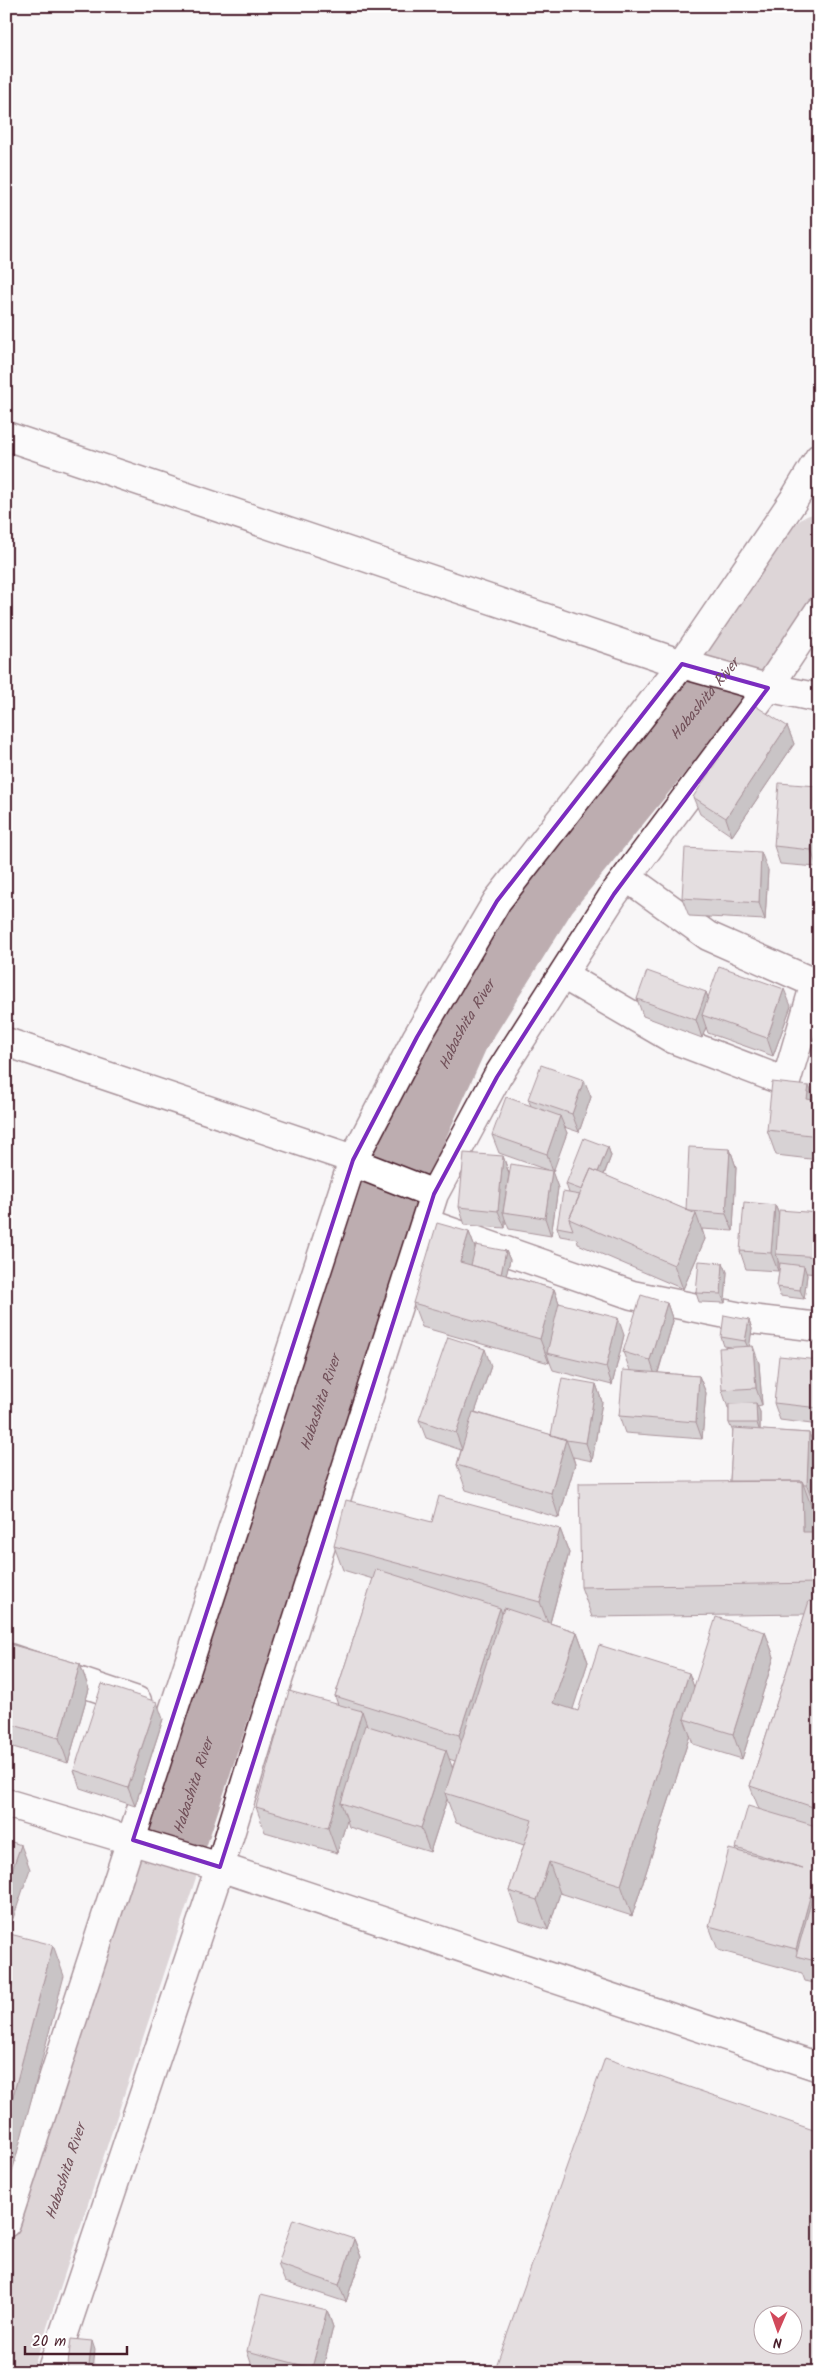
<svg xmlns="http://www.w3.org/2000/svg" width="825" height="2378" font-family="Kalam,sans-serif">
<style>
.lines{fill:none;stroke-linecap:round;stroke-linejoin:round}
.river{stroke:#bdadb0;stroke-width:61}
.minor-casing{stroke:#4a1f2b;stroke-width:31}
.tertiary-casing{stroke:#4a1f2b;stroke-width:31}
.minor{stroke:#fff;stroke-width:28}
.tertiary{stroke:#fff;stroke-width:28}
.wall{fill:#b0a6a9;stroke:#4a1f2b;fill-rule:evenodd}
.shaded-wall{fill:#908789;stroke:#4a1f2b}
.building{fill:#cdc1c4;stroke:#4a1f2b;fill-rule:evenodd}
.marked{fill:none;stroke:#7b2cbf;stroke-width:4;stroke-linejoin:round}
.labels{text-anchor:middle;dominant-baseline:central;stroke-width:4.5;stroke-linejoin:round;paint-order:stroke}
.water-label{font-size:15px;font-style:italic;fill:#72515a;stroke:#fff}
</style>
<rect width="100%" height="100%" fill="#f8f6f7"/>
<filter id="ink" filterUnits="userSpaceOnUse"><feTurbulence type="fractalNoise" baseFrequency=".02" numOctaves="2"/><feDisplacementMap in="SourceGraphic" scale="10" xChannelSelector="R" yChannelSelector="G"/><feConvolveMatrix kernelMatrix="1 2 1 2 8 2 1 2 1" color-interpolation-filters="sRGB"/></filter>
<g filter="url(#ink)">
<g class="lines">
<path class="river" id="s1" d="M6,2354L399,1168L459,1035L547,894L735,663L819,544"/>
<g class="minor-casing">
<path id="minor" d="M6,436L682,664L756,685L819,698
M628,878L708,936L819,985
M563,975L673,1039L786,1082L815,983
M6,1042L347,1157L365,1167L434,1194
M437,1227L632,1295L751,1319L819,1327
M6,1657L137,1701
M6,2223L353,1160L417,1037L497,901L682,664L793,501L819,458
M51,2372L220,1867L258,1742L434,1194L497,1077L614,894L768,688L819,611"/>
</g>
<g class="tertiary-casing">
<path id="tertiary" d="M6,1803L220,1867L819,2067"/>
</g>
<use href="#minor" class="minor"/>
<use href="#tertiary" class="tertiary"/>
</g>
<path class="wall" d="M819,626V645L815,634Z
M787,726L794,744L732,836L700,814L693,797Z
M817,786L819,791V853L817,867L780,864L774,846Z
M768,870L765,920L689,916L682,898Z
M706,992L708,998L791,1006L773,1056L708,1033L706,1027L702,1038L643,1016L637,999Z
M584,1080L591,1097L579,1132L564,1127L567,1133L552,1172L558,1188L551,1236L509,1229L505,1219V1228L465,1225L459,1207L503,1156L509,1173L547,1170L499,1153L492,1135L531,1106L528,1099Z
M809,1086L814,1100L819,1101V1160L776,1155L767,1130Z
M608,1147L611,1156L604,1175L686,1210L730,1149L736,1167L733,1231L702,1229L705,1239L683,1289L578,1244L577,1239L560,1236L557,1227L569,1193L566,1184Z
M775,1205L779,1214L819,1213V1274L806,1273L807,1275L804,1299L780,1296L777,1287L780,1265L778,1261V1271L746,1269L740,1251Z
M469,1232L475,1248L506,1251L510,1260L506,1275L554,1289L559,1303L624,1335L612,1385L553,1370L549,1360V1363L422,1327L413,1303Z
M723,1263L727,1272L725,1303L699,1302L696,1293Z
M667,1303L673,1321L658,1373L699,1376L706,1393L702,1439L625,1433L619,1416L633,1371L630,1370L623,1352Z
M749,1320L752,1329L749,1346L759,1363L762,1405L757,1406L760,1412V1430L809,1433L816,1450L813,1502H810L813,1511V1532H819V1984L805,1981L802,1973L718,1950L709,1926L737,1851L736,1848L759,1809L750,1786L805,1614L592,1617L581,1587L730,1481L733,1432L729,1423V1408H728L722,1390L731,1347L724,1346L721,1337Z
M819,1360V1425L780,1420L774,1403Z
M491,1366L475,1412L551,1435L596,1384L602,1402L592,1461L573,1457L575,1464L559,1518L466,1490L457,1465L461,1450L426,1438L419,1420Z
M432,1522L560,1529L569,1553L550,1623L577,1632L588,1662L572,1709L578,1711L689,1673L694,1688L765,1632L774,1657L742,1759L693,1744L690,1735L632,1916L560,1893L548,1930L520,1921L509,1891L524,1845L456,1823L447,1799L430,1852L349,1827L347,1820L337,1853L265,1832L256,1807L338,1705L335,1696L373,1579L343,1570L334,1546ZM449,1759L455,1761L452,1768Z
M6,1643L80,1664L89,1689L68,1763L6,1745Z
M163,1719L135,1806L80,1788L74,1770Z
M354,2239L361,2257L346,2302L285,2282L278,2264Z
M327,2310L333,2327L322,2372H265L253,2369L247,2351Z"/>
<path class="shaded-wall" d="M787,726L794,744L732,836L726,818Z
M817,786L819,791V853L817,867L811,850Z
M761,852L768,870L765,920L759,903Z
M784,989L791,1006L773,1056L767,1038Z
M706,992L712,1010L702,1015L706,1027L702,1038L696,1020Z
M584,1080L591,1097L579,1132L572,1114Z
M809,1086L818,1110L807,1099Z
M560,1116L567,1133L553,1172L547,1154Z
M608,1147L611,1156L593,1202L590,1193Z
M730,1149L736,1167L733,1231L726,1214Z
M503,1156L509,1174L503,1212L505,1219V1228L498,1211Z
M552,1171L558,1188L551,1236L545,1218Z
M775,1205L782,1222L776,1254L778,1260V1271L771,1253Z
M696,1214L705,1239L683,1289L674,1265Z
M469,1232L478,1256L473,1273L460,1262Z
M506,1251L510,1260L503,1288L500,1278Z
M723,1263L727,1272L725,1303L721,1294Z
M804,1266L807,1275L804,1299L800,1290Z
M554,1289L563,1314L547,1353L549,1360V1363L540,1339Z
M667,1303L673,1321L656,1378L650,1360Z
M618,1318L624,1335L612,1385L606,1367Z
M749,1320L752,1329L749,1350L745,1341Z
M753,1346L759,1363L762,1405L756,1388Z
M485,1349L491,1366L462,1450L456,1433Z
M699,1376L706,1393L702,1439L696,1422Z
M596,1384L602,1402L592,1461L586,1443Z
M756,1403L760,1412V1432L757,1423Z
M809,1433L816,1450L813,1502L807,1485Z
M566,1439L575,1464L559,1518L551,1493Z
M802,1481L813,1511L814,1562L803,1532Z
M560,1529L569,1553L549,1626L540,1602Z
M500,1608L511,1639L470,1765L459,1735Z
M577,1632L588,1662L565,1734L553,1703Z
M765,1632L774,1657L742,1759L733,1734Z
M80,1664L89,1689L68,1763L59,1738Z
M689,1673L700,1704L684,1719L690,1735L632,1916L621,1885Z
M157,1702L163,1719L135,1806L128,1788Z
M362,1711L371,1736L341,1803L347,1820L337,1853L328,1828Z
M446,1750L455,1775L445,1793L447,1799L430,1852L421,1828Z
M21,1845L30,1869L6,1939V1887Z
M549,1862L560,1893L548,1930L537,1900Z
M817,1871L819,1877L799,1957L796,1949Z
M53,1945L64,1976L6,2195V2122Z
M354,2239L361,2257L346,2302L339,2285Z
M327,2310L333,2327L322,2372H313L312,2368Z
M92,2341L95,2350L93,2372H88Z
M819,2357V2372H813Z"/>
<path class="building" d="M819,626V636L815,634Z
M754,705L787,726L726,818L693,797Z
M779,783L817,786L811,850L774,846Z
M685,848L761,852L759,903L682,898Z
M719,966L784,989L767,1038L702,1015Z
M647,971L706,992L696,1020L637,999Z
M541,1065L584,1080L572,1114L528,1099Z
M772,1082L809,1086L807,1099L819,1101V1136L767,1130Z
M506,1097L560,1116L547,1154L492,1135Z
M584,1138L608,1147L598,1172L591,1169L582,1190L566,1184Z
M689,1147L730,1149L726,1214L690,1211L686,1210Z
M464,1153L503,1156L498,1211L459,1207Z
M511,1164L552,1171L545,1218L503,1212Z
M591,1169L696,1214L674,1265L569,1219Z
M563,1192L580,1195L569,1219L573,1230L557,1227Z
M744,1202L775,1205L771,1253L740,1251Z
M779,1210L819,1213V1257L776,1254Z
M437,1223L469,1232L460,1262L554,1289L540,1339L413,1303Z
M476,1245L506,1251L501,1274L471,1265Z
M699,1261L723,1263L721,1294L696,1293Z
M780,1263L804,1266L800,1290L777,1287Z
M641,1295L667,1303L650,1360L623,1352Z
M559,1303L618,1318L606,1367L547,1353Z
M724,1315L749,1320L745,1341L721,1337Z
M448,1337L485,1349L456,1433L419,1420Z
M753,1346L756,1388L722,1390L719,1348Z
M779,1356L819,1360V1408L774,1403Z
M623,1370L699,1376L696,1422L619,1416Z
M562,1378L596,1384L586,1443L566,1440L551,1435Z
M756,1403L757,1423H729V1404Z
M473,1412L566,1439L551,1493L457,1465Z
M733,1428L809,1433L807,1485H804L802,1481H730Z
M802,1481L803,1532H819V1583L581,1587L579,1483Z
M439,1496L560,1529L540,1602L334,1546L346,1500L432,1522Z
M376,1569L500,1608L459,1735L335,1696Z
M809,1601L819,1602V1809L750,1786Z
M504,1608L577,1632L553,1703L578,1711L599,1645L689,1673L621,1885L549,1862L537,1900L509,1891L532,1820L445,1793Z
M716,1617L765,1632L733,1734L684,1719Z
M6,1643L80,1664L59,1738L6,1723Z
M102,1684L157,1702L128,1788L74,1770Z
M289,1691L362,1711L328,1828L256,1807Z
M365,1725L446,1750L421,1828L341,1803Z
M748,1806L819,1827V1872L817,1871L796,1949L709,1926L729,1849L803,1868L736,1848Z
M6,1840L21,1845L6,1887Z
M818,1877H819V1962L796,1956Z
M6,1933L53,1945L6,2122Z
M605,2058L819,2132V2357L813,2372H494ZM762,2316H792V2346H762Z
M293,2219L354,2239L339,2285L278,2264Z
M261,2294L327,2310L312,2368L247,2351Z
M71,2339L92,2341L88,2372H67Z"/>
</g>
<path d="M0 0H825V2378H0ZM682,664L768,688L614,894L497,1077L434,1194L220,1867L133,1840L353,1160L417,1037L497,901Z" fill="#f8f6f7" fill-opacity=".55" fill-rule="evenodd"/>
<path class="marked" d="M682,664L768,688L614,894L497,1077L434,1194L220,1867L133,1840L353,1160L417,1037L497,901Z"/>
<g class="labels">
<g class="water-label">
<text stroke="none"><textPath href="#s1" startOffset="1812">Habashita River</textPath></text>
<text stroke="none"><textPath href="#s1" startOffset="1408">Habashita River</textPath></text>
<text stroke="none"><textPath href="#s1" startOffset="1002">Habashita River</textPath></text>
<text stroke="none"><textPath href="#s1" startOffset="598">Habashita River</textPath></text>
<text stroke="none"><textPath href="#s1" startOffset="192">Habashita River</textPath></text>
</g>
</g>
<rect width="825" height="2378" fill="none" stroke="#fff" stroke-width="25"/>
<rect x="12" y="12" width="800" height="2353" fill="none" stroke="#4a1f2b" stroke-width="2" filter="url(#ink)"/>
<g transform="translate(778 2330) rotate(182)"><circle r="24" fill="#ffffff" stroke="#b7a5aa"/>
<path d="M0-4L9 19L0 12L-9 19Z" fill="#d1495b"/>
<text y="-8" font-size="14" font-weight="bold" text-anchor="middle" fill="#4a1f2b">N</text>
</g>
<path d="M25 2346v8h102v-8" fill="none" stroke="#4a1f2b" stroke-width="2.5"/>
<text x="32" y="2346" font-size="15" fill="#4a1f2b" stroke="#ffffff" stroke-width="4" paint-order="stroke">20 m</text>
</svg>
